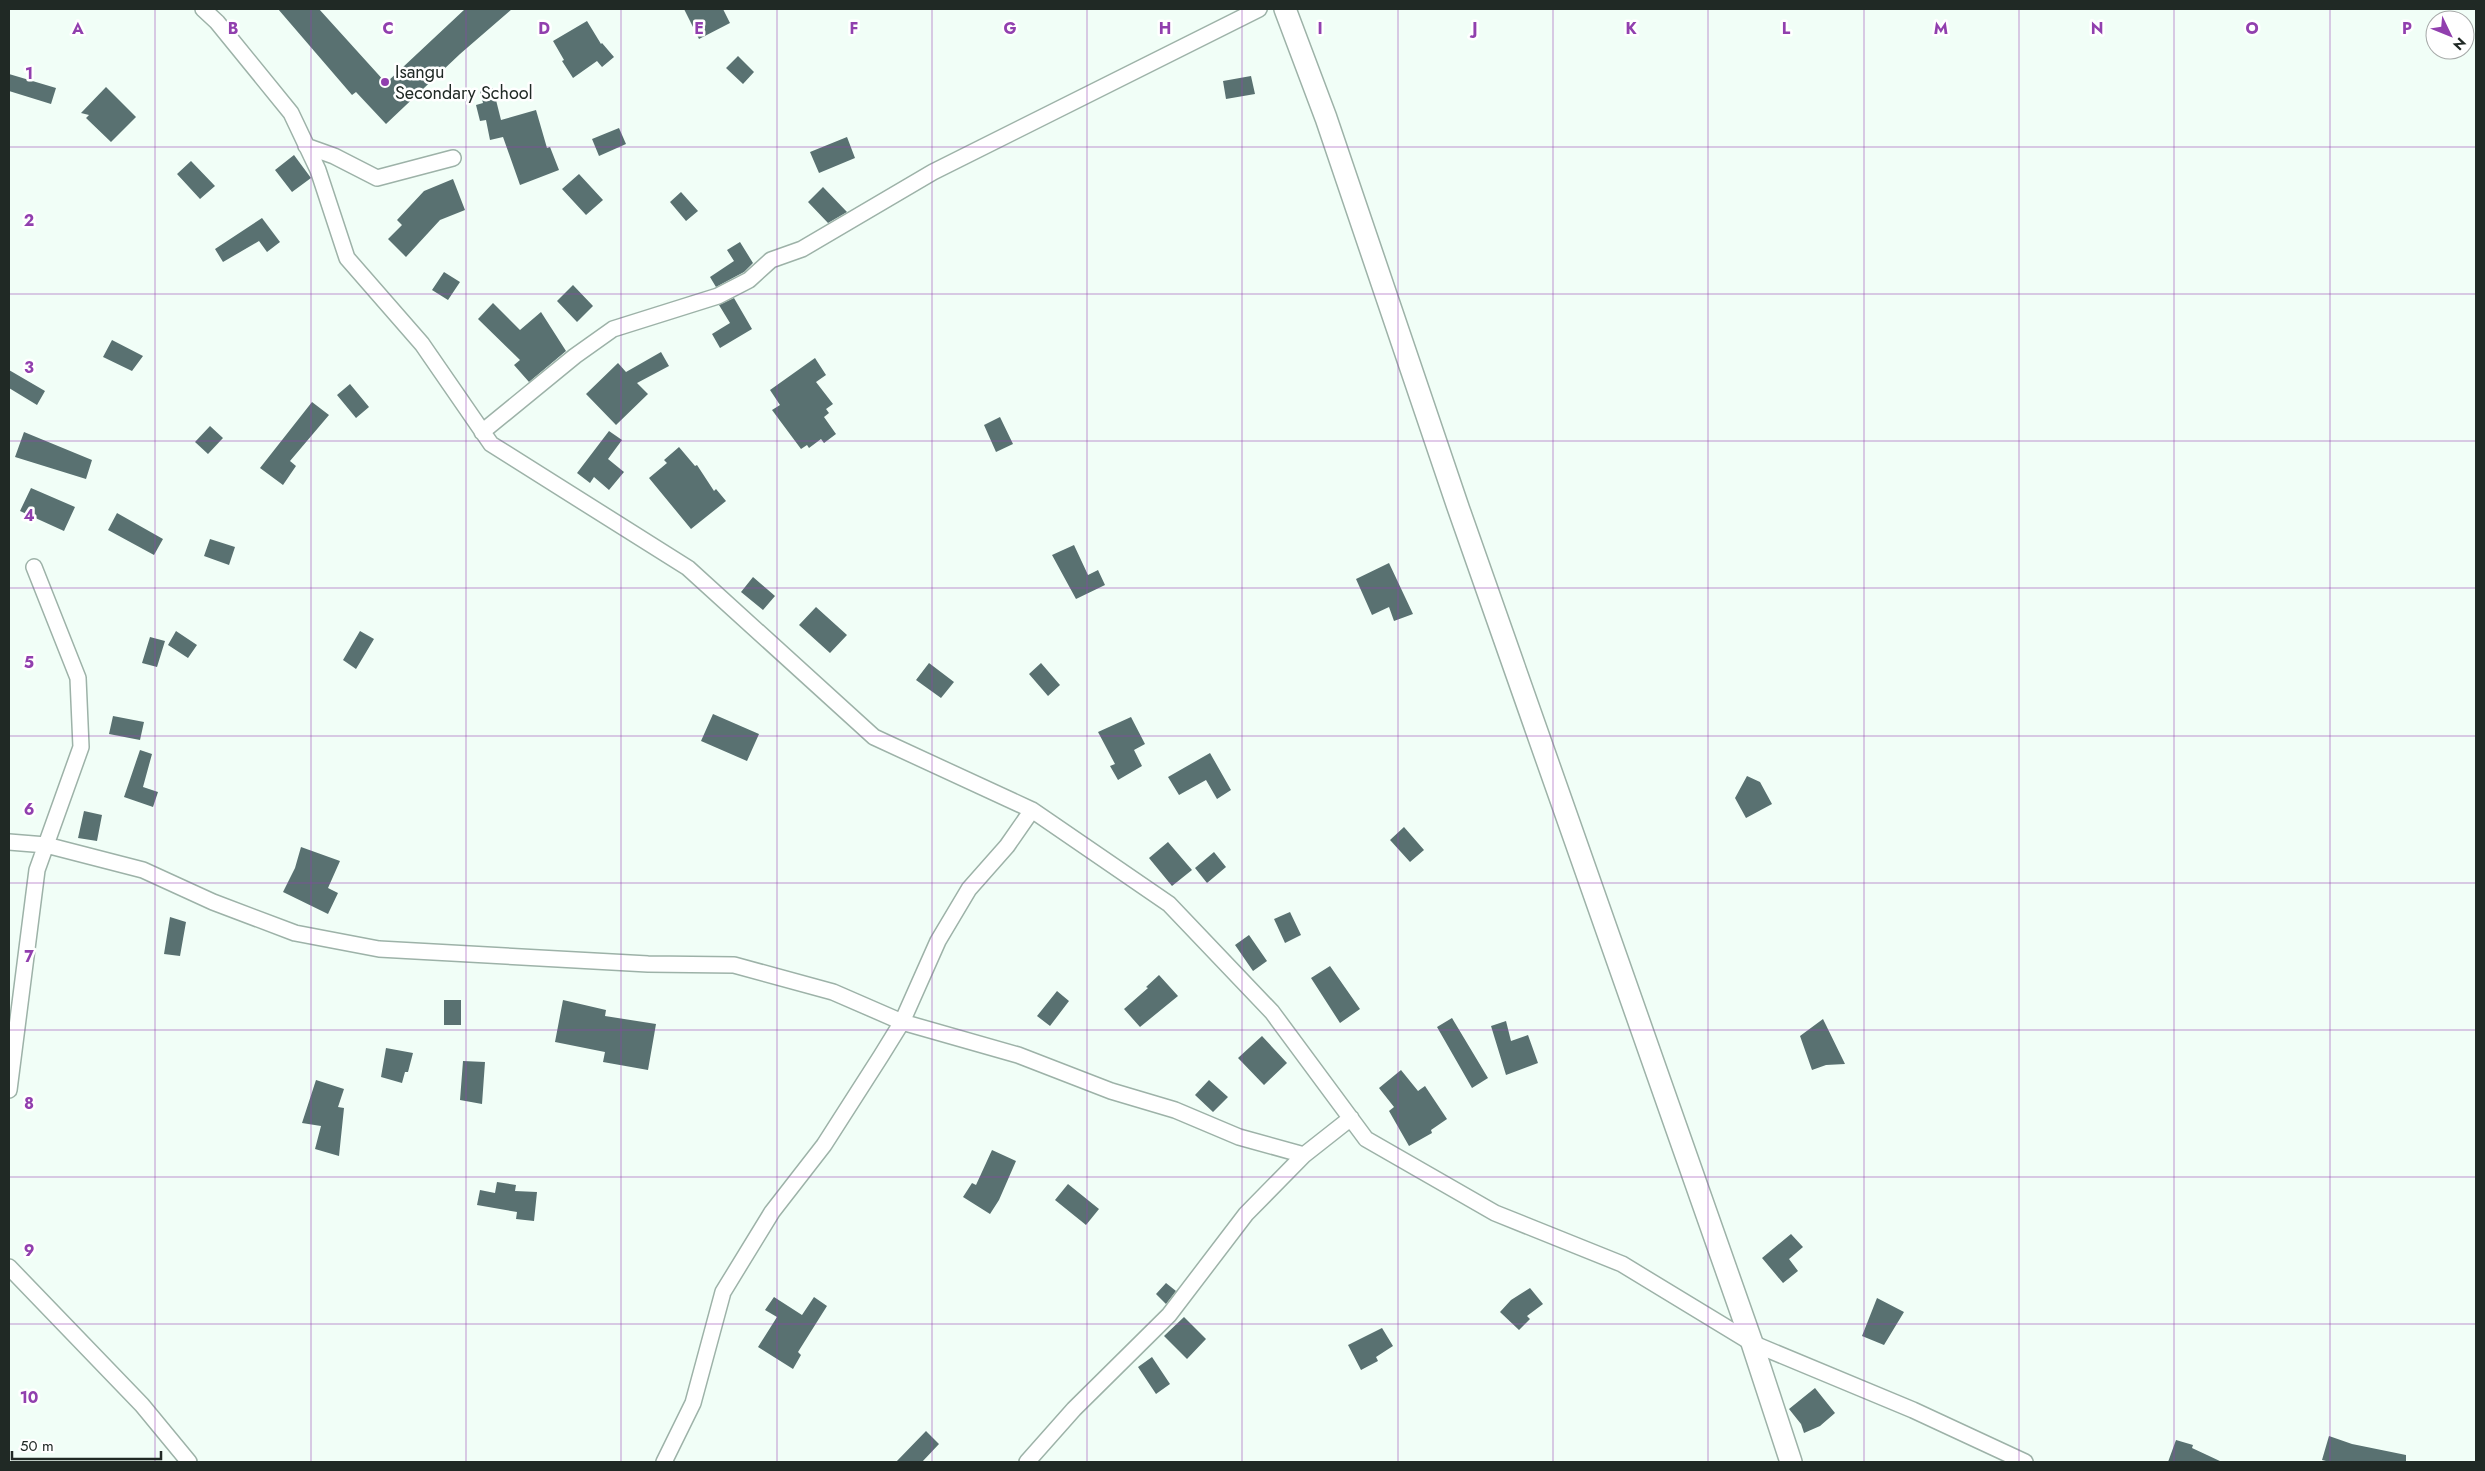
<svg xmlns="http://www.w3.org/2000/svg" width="2485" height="1471" font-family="Jost,sans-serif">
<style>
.building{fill:#597171}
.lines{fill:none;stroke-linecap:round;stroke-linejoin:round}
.street-casing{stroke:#9db2a8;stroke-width:18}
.secondary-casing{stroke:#9db2a8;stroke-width:24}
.street{stroke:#fff;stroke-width:15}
.secondary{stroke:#fff;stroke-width:21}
.grid{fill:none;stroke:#913fae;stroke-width:1;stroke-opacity:0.55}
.poi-dot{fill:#913fae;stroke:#fff;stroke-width:2}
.labels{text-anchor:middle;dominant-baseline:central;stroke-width:5;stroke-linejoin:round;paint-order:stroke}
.poi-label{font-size:18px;fill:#202925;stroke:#fff;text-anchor:start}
.grid-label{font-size:16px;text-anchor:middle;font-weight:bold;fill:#913fae;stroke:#fff;stroke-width:5;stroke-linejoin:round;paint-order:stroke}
</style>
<rect width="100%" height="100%" fill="#f1fef7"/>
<path class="building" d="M278,9H319L386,83L465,9H512L460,54L386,124L356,92L352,95Z
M684,9H723L730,23L699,39Z
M587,21L601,44L602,43L614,57L602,67L597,61L573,78L562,61L564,60L553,41Z
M738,56L754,72L743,84L726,68Z
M9,74L56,88L51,104L9,91Z
M1251,76L1255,94L1226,99L1223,81Z
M106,87L136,117L111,142L86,118L89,115L81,113Z
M493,88L501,120L536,110L547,148L550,147L559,170L520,185L503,137L490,140L486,120L480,121L476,105L483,103L480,91Z
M619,128L626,144L599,156L592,139Z
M847,137L855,158L819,173L810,152Z
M294,155L311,178L292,192L275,170Z
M191,161L215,186L200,199L177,174Z
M579,174L603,200L586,215L562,189Z
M453,179L465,210L440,220L406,257L388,239L402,225L397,220L424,191Z
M823,187L847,212L828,223L808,202Z
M681,192L698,211L686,221L670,202Z
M262,218L280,242L267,252L259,241L223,262L215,249Z
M740,242L753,263L744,272L716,287L710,277L734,261L727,250Z
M444,272L460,282L448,300L432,290Z
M573,285L593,306L577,322L557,301Z
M734,298L752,329L720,348L712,334L730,323L719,305Z
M493,303L520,330L541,312L566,351L529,382L514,365L520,360L478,319Z
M112,340L143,356L132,371L103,357Z
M661,352L669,366L637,383L648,394L616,425L586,394L618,363L626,372Z
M815,358L826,375L816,382L833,404L826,409L829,413L824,417L836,434L824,443L821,439L809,448L807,445L801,449L772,410L780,405L770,390Z
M9,370L45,391L37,405L9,388Z
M350,384L369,407L356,418L337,395Z
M312,402L329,415L290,461L296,466L283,485L260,468Z
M1000,417L1013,444L996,452L984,425Z
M210,426L223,438L208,454L195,442Z
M609,431L622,440L608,459L624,472L609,490L594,477L590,483L577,473Z
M24,432L92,460L86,479L15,457Z
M679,447L695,466L697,465L714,491L716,489L726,501L691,529L649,478L667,463L664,460Z
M31,488L75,507L64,531L20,511Z
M117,513L163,539L154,555L108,530Z
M210,539L235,547L229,565L204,556Z
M1074,545L1088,575L1098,570L1105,585L1076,599L1052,555Z
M1389,563L1413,614L1394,621L1389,607L1372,615L1356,579Z
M753,577L775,596L763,610L741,592Z
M816,607L847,635L830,653L799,625Z
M176,631L197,645L188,658L168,645Z
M360,631L374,639L356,669L343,660Z
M150,637L165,641L157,667L142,663Z
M929,663L954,682L941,698L916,680Z
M1041,663L1060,685L1048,696L1029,674Z
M713,714L759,734L747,761L701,741Z
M113,716L144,722L140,740L109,734Z
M1131,717L1145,744L1134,750L1142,766L1118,780L1110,766L1115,764L1098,732Z
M140,750L152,754L143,787L158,792L153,807L124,797Z
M1210,753L1231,790L1217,799L1206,780L1179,795L1168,777Z
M1747,776L1760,782L1772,804L1746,818L1735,798Z
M84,811L102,815L97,841L78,838Z
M1404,827L1424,850L1410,862L1390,840Z
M1168,842L1192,870L1172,886L1149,858Z
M301,847L340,861L328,888L338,893L328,914L283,892L295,868Z
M1214,852L1226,867L1207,883L1195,868Z
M1290,912L1301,935L1285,943L1274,919Z
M170,917L186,922L180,956L164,954Z
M1249,935L1267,961L1253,971L1235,945Z
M1330,966L1360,1009L1340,1023L1311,978Z
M1159,975L1178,996L1140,1027L1124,1009L1148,988L1146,987Z
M1057,991L1069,1001L1050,1026L1037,1016Z
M444,1000H461V1025H444Z
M563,1000L606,1010L605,1016L656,1024L648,1070L603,1062L605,1052L555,1042Z
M1452,1018L1488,1078L1472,1088L1437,1027Z
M1823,1019L1845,1064L1826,1065L1812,1070L1800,1036Z
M1506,1021L1511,1041L1528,1035L1538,1063L1506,1075L1491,1026Z
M1262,1036L1287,1063L1264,1085L1238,1058Z
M386,1048L413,1053L408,1072H405L402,1083L381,1077Z
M463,1061L485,1062L482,1104L460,1100Z
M1401,1070L1418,1091L1425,1086L1447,1119L1431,1130L1432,1133L1409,1146L1389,1111L1394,1107L1379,1088Z
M316,1080L344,1089L338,1107L344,1108L339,1156L315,1149L321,1126L302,1123Z
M1209,1080L1228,1097L1213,1112L1195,1095Z
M992,1150L1016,1161L999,1200L990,1214L963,1197L972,1183L976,1185Z
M497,1182L516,1185L515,1191L537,1192L534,1221L516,1219L517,1212L477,1205L480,1190L495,1193Z
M1068,1184L1099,1209L1086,1225L1055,1200Z
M1791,1234L1803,1247L1789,1259L1798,1271L1783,1283L1762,1258Z
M1166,1283L1176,1291L1166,1304L1156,1294Z
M1530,1288L1543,1304L1527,1316L1530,1319L1519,1330L1500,1312L1511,1300Z
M774,1297L802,1315L814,1297L827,1306L798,1352L801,1355L793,1369L758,1347L777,1317L765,1310Z
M1877,1298L1904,1312L1884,1345L1862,1336Z
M1184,1317L1206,1339L1187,1359L1164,1336Z
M1382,1328L1393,1346L1376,1357L1378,1361L1361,1370L1348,1345Z
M1152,1357L1170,1384L1156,1394L1138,1367Z
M1815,1388L1835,1413L1820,1426L1804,1433L1801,1424L1789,1409Z
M926,1431L939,1444L922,1462H896Z
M2329,1436L2352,1444L2406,1455V1462H2330L2322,1460Z
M2176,1440L2193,1445L2192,1448L2222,1462H2168Z"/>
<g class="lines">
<g class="street-casing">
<path id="street" d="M203,9L217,22L291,113L318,170L347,258L422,344L491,444L688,568L874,737L1032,810L1169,904L1272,1012L1366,1139L1495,1213L1622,1264L1752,1343L1913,1410L2025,1462
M306,146L334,156L377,178L453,158
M482,432L575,356L613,329L718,296L749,280L771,260L802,249L933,172L1259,9
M9,842L46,845L143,870L213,902L295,933L379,949L648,964L734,965L833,992L902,1022L1018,1055L1111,1091L1175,1110L1239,1137L1304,1155
M9,1090L37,870L81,747L78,678L34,567
M9,1267L142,1405L189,1462
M664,1462L693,1403L723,1292L772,1212L824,1145L881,1056L902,1022L938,941L969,889L1007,846L1032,810
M1027,1462L1074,1409L1169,1315L1246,1214L1304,1155L1351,1118"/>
</g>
<g class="secondary-casing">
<path id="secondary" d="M1285,9L1326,118L1459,510L1752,1343L1791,1462"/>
</g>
<use href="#street" class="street"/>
<use href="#secondary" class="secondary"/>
</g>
<path class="grid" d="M155,9V1462M311,9V1462M466,9V1462M621,9V1462M777,9V1462M932,9V1462M1087,9V1462M1242,9V1462M1398,9V1462M1553,9V1462M1708,9V1462M1864,9V1462M2019,9V1462M2174,9V1462M2330,9V1462M9,147H2476M9,294H2476M9,441H2476M9,588H2476M9,736H2476M9,883H2476M9,1030H2476M9,1177H2476M9,1324H2476"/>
<circle class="poi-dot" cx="385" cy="82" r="5"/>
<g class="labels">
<g class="poi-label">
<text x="395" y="72">Isangu<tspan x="395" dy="21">Secondary School</tspan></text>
</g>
</g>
<g class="grid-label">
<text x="78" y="34">A</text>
<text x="233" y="34">B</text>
<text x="388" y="34">C</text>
<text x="544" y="34">D</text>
<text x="699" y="34">E</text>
<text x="854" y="34">F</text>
<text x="1010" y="34">G</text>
<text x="1165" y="34">H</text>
<text x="1320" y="34">I</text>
<text x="1475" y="34">J</text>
<text x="1631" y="34">K</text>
<text x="1786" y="34">L</text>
<text x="1941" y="34">M</text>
<text x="2097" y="34">N</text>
<text x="2252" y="34">O</text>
<text x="2407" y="34">P</text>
<text x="29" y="79">1</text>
<text x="29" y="226">2</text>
<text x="29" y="373">3</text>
<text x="29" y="521">4</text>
<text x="29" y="668">5</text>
<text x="29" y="815">6</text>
<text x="29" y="962">7</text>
<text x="29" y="1109">8</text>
<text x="29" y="1256">9</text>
<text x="29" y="1403">10</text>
</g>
<rect width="2485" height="1471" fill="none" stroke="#202925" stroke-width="20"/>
<g transform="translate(2450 35) rotate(133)"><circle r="24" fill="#ffffff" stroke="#a6a9a8"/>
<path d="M0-4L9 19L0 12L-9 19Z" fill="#913fae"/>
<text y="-8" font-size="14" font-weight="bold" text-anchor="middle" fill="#202925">N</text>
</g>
<path d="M12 1451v8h149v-8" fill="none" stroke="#202925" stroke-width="2.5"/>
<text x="20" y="1451" font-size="15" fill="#202925" stroke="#ffffff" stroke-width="4" paint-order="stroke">50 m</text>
</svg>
